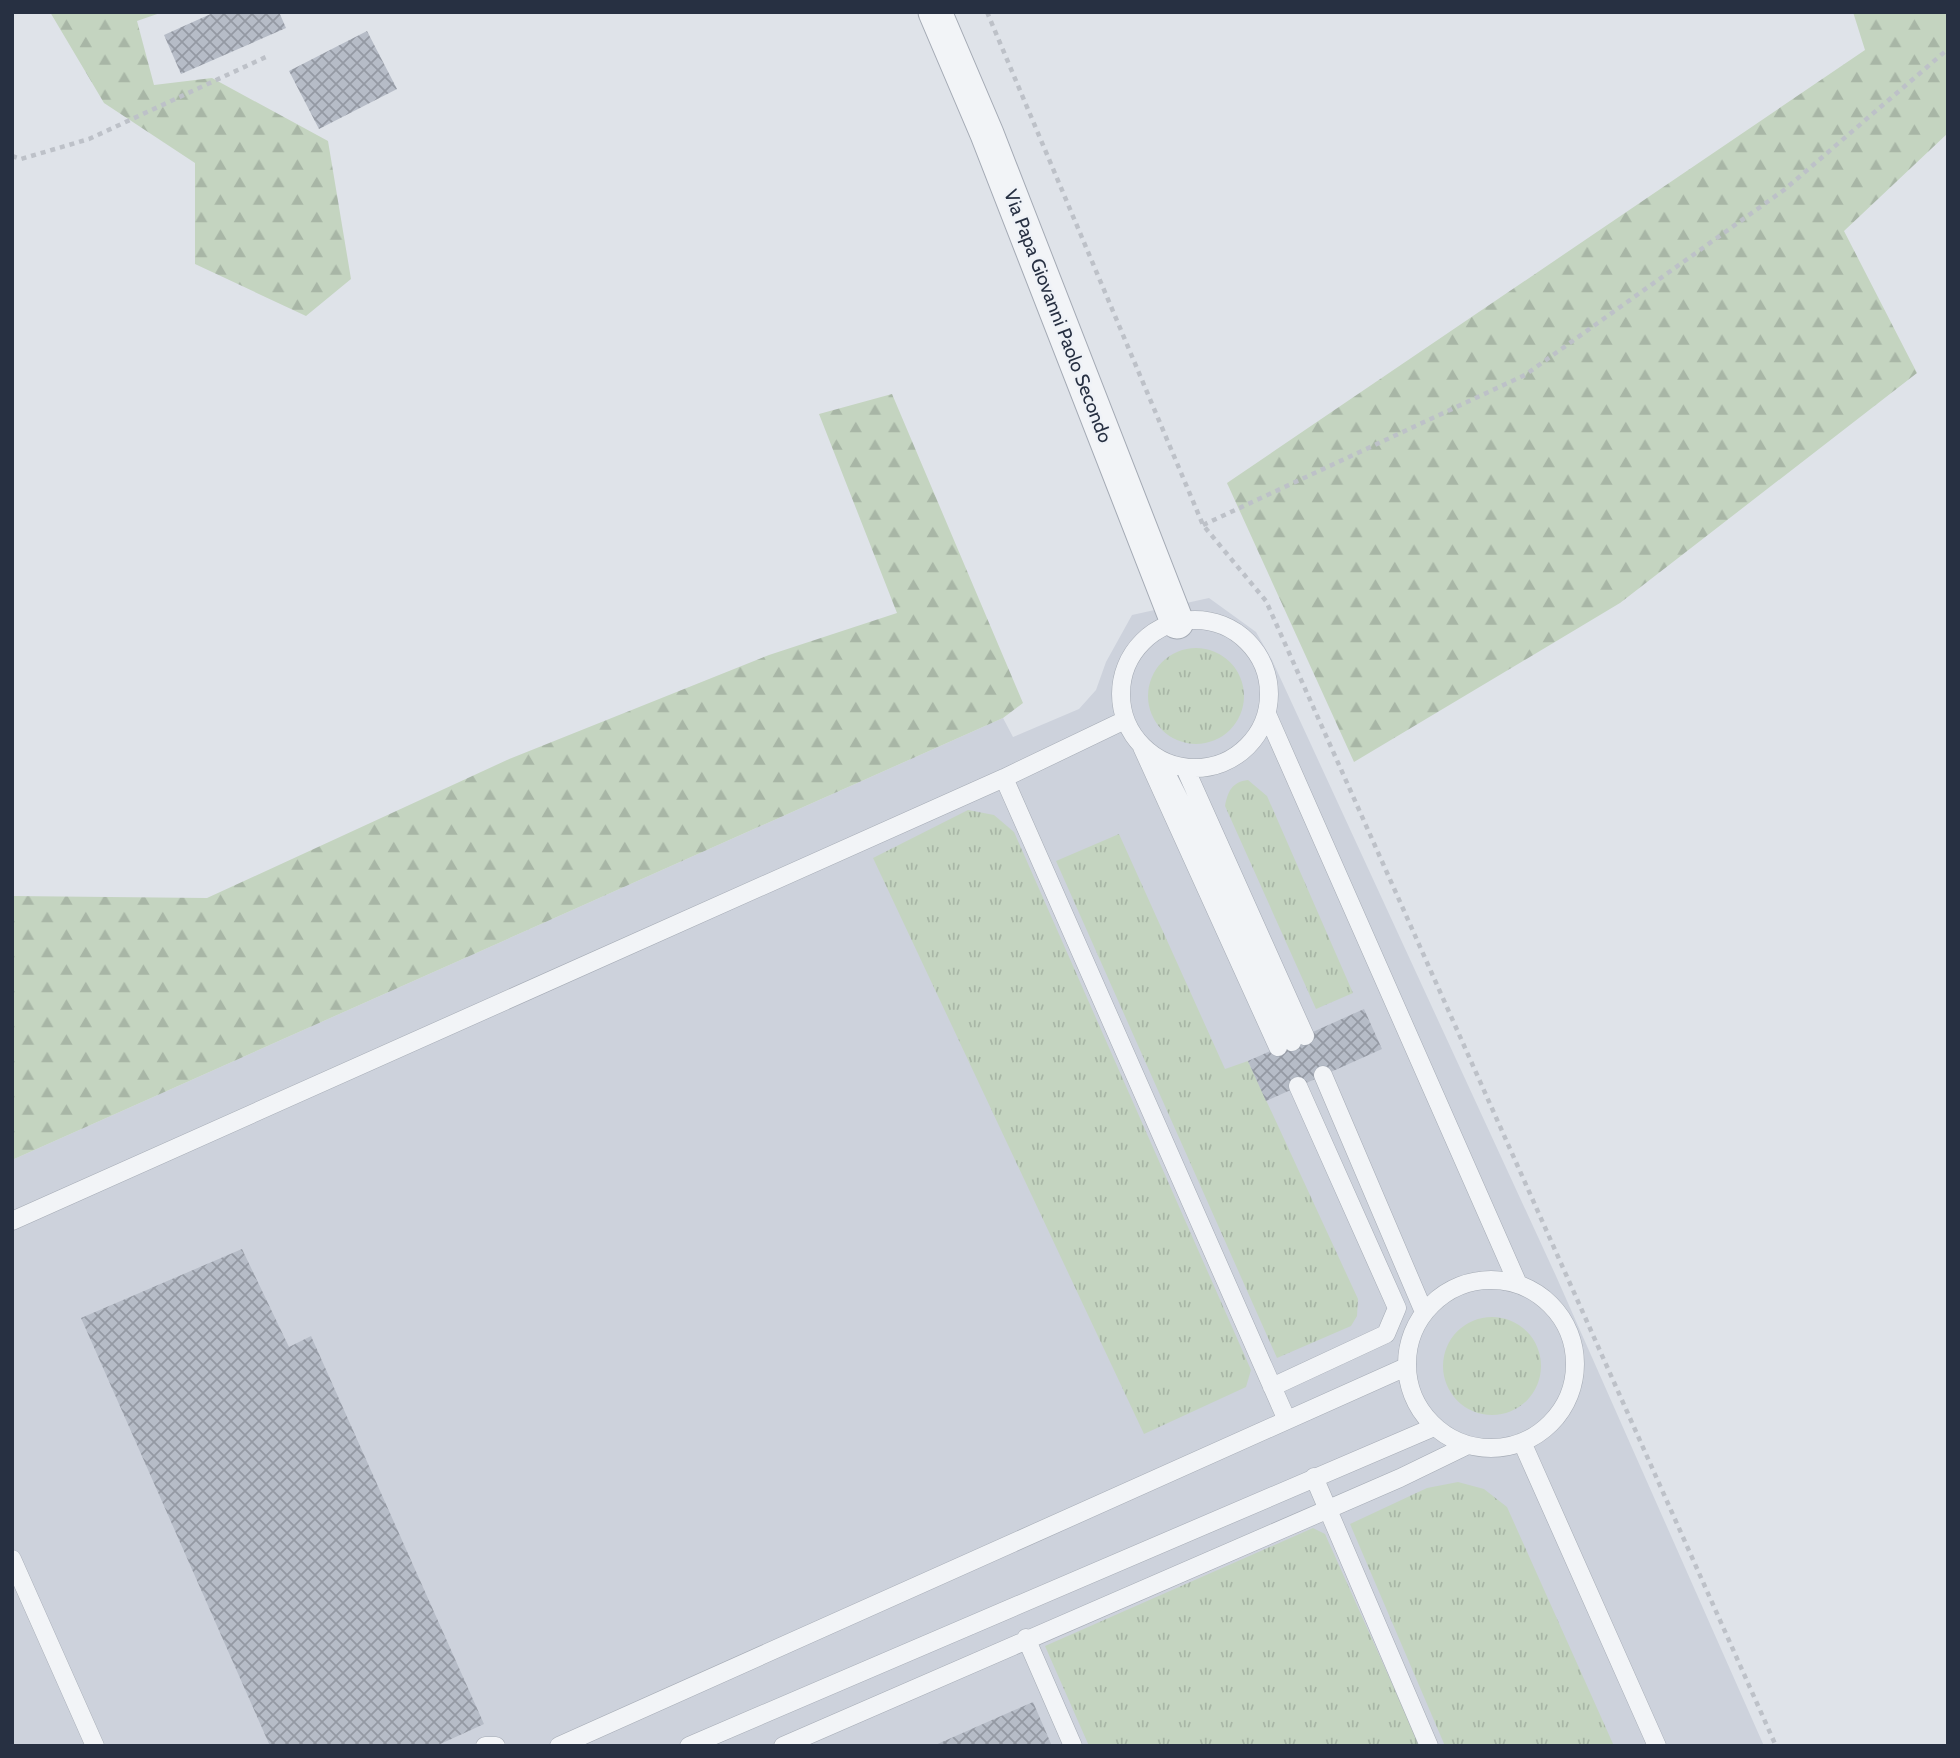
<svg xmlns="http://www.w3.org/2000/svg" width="1960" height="1758" font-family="Cabin,sans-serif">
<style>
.built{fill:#cdd2dc}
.grass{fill:url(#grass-tufts)}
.forest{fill:url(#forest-firs)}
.building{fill:url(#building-cross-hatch)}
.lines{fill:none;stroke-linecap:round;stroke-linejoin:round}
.lane-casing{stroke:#a4aab4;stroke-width:19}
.street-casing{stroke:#a4aab4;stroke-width:35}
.path{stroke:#bdc1c8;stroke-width:4.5;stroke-dasharray:5 5;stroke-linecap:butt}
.lane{stroke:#f2f4f7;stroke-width:18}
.street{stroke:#f2f4f7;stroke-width:33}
.labels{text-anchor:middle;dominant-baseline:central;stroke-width:5;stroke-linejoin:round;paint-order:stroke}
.street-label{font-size:19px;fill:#273042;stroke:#eff2f7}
</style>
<defs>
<pattern id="grass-tufts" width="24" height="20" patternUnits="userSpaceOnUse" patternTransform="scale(1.75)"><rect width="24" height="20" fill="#c4d4c0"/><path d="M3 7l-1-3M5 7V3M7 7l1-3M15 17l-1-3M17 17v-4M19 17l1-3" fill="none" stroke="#a8b6a6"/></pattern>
<pattern id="forest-firs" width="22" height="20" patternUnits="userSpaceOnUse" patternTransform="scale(1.75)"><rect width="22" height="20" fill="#c4d4c0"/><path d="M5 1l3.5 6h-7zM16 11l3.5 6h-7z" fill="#a8b6a6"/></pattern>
<pattern id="building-cross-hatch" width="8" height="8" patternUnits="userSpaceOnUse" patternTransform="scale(1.75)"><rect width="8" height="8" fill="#b6bcc7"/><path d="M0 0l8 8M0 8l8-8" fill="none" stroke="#9499a3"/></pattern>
</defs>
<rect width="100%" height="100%" fill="#dfe3e9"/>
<path class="built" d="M1209,598L1256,632L1272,660L1556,1276L1764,1746H12V1160L1003,718L1013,737L1079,709L1096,690L1106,662L1132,615Z"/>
<path class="grass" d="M1148 696a48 48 0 1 1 96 0a48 48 0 1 1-96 0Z
M1248,780L1267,796L1353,993L1316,1009L1225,806C1228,791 1232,782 1248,780Z
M968,810L994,815L1014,832L1251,1370L1246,1387L1144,1434L873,858Z
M1119,834L1225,1069L1248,1061L1358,1299L1357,1316L1351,1326L1277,1358L1056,861Z
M1443 1366a49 49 0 1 1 98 0a49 49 0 1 1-98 0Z
M1458,1482L1484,1489L1507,1507L1614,1746H1445L1350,1524L1427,1488Z
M1313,1528L1325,1534L1420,1746H1089L1045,1646Z"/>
<path class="forest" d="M50,12H163L137,21L154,85L212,78L328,141L351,279L306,316L195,264V163L104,103Z
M1853,12H1948V133L1844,231L1917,373L1620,603L1354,762L1227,483L1865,50Z
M892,394L1023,703L1003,718L12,1160V896L207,898L507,760L769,655L897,613L819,414Z"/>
<path class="building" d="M215,12H279L286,28L181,74L164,35Z
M367,31L397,89L319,129L289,71Z
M1364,1009L1382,1049L1266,1101L1248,1061Z
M242,1249L289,1347L311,1336L484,1724L436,1746H270L81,1318Z
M1033,1702L1052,1746H933Z"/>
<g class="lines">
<g class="lane-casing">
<path id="lane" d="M1121 694a74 74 0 1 1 148 0a74 74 0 1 1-148 0Z
M1267,714L1518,1284
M1142,747L1278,1047
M1185,768L1305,1036
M1167,775L1226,892L1292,1042
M1004,778L1286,1418
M1323,1075L1424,1312
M12,1221L1004,778L1125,720
M1407 1364a84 84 0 1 1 168 0a84 84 0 1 1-168 0Z
M1272,1387L1386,1334L1397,1308L1298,1086
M1522,1442L1657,1746
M1314,1477L1429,1746
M12,1559L95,1746
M1026,1638L1073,1746
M485,1746H496
M559,1746L1406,1367
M689,1746L1434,1427
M783,1746L1400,1478L1468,1445"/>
</g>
<g class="street-casing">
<path id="street" d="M935,12L987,134L1177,622"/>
</g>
<path class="path" d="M987,12L1203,525L1266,601L1776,1746
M12,156L21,159L89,139L268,56
M1203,525L1525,375L1784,190L1948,49"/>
<use href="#lane" class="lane"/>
<use href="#street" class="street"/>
</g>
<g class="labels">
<g class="street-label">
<text transform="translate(1058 316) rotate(69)">Via Papa Giovanni Paolo Secondo</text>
</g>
</g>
<rect width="1960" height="1758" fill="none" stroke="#273042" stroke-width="28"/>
</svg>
